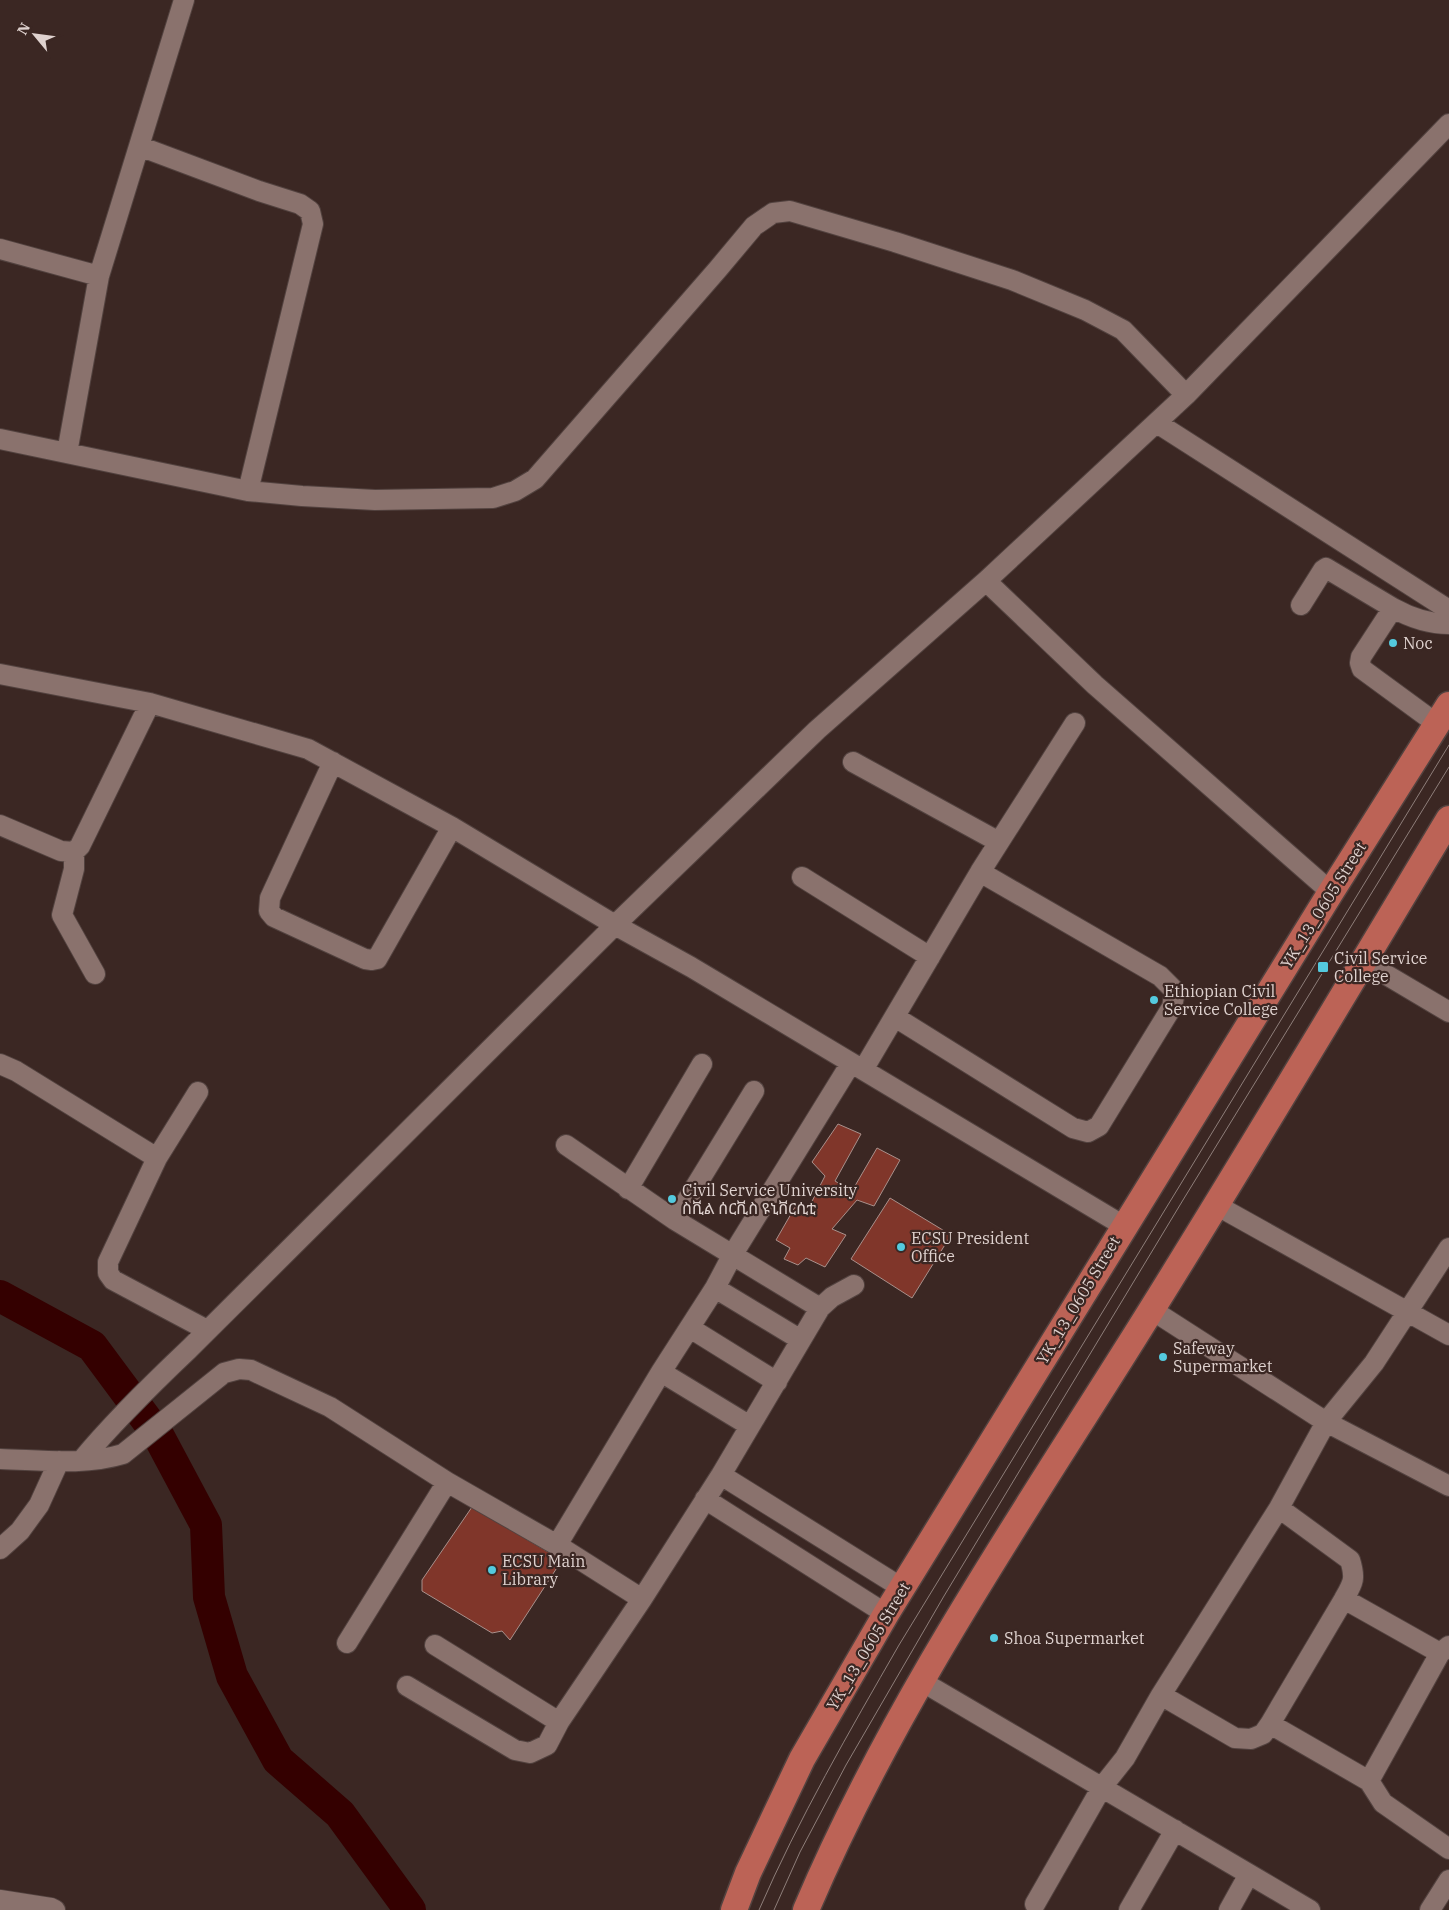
<svg xmlns="http://www.w3.org/2000/svg" width="1449" height="1910" font-family="'IBM Plex Serif','Noto Sans Ethiopic',serif">
<style>
.lines{fill:none;stroke-linecap:round;stroke-linejoin:round}
.river{stroke:#340000;stroke-width:32}
.building{fill:#80362a;stroke:#a9908b}
.minor-casing{stroke:#52423f;stroke-width:22}
.major-casing{stroke:#52423f;stroke-width:29}
.minor{stroke:#8a726d;stroke-width:20}
.major{stroke:#bc6356;stroke-width:26}
.tram{stroke:#8e7e7a;stroke-width:1}
.poi-dot{fill:#54cade;stroke:#3b2723;stroke-width:2}
.labels{text-anchor:middle;dominant-baseline:central;stroke-width:4.5;stroke-linejoin:round;paint-order:stroke}
.poi-label{font-size:16px;fill:#dfd2cf;stroke:#3b2723;text-anchor:start}
.street-label{font-size:16px;fill:#dfd2cf;stroke:#3b2723}
</style>
<rect width="100%" height="100%" fill="#3b2723"/>
<g class="lines">
<path class="river" d="M0,1296L92,1346L158,1435L206,1525L209,1597L232,1676L278,1760L340,1814L410,1910"/>
</g>
<path class="building" d="M838,1124L861,1134L835,1181L852,1191L877,1148L900,1160L874,1206L857,1200L832,1229L846,1235L825,1267L806,1258L798,1265L784,1259L790,1248L776,1240L795,1207L806,1213L825,1176L812,1162Z
M890,1198L951,1235L912,1298L851,1259Z
M472,1507L562,1560L510,1640L502,1631L492,1633L422,1591V1580Z"/>
<g class="lines">
<g class="minor-casing">
<path id="minor" d="M139,146L259,191L300,204L310,211L313,224L248,491
M0,249L99,276
M1157,423L1449,610
M0,439L248,491L302,496L375,500L493,498L515,491L535,479L718,269L754,226L773,213L790,211L895,242L1012,280L1085,310L1123,330L1186,395
M67,453L99,276L184,0
M986,581L1095,685L1331,892
M1301,605L1323,570L1326,568L1393,608
M0,674L150,703L308,749L452,827L615,925L691,967L1124,1226
M1437,724L1362,669L1360,663L1361,657L1393,608C1411,618 1428,624 1449,624
M333,762L270,898L269,911L274,917L365,959L372,960L377,959L452,827
M853,762L999,842
M0,825L61,851L74,852L80,846L150,703
M74,852V869L62,915L95,974
M802,877L930,957
M1363,961L1449,1012
M895,1017L1073,1128L1088,1132L1099,1126L1172,1007L1175,991L1160,976L980,872
M0,1064L16,1071L157,1158L108,1262V1273L113,1280L207,1330
M863,1070L980,872L1075,723
M566,1145L675,1220L820,1308
M157,1158L198,1092
M628,1189L702,1064
M1216,1205L1449,1335
M675,1220L754,1091
M715,1288L801,1340
M1152,1310L1326,1422L1374,1363L1449,1248
M690,1328L777,1382
M661,1372L750,1426
M0,1459C40,1460 84,1466 123,1454L224,1373L239,1369L251,1370L330,1407L447,1482L347,1643
M81,1461C114,1421 151,1385 189,1349L615,925L817,730L986,581L1186,395L1449,124
M721,1475L902,1588
M447,1482L557,1545L642,1599
M705,1499L886,1614
M1279,1508L1326,1422L1449,1486
M557,1545L661,1372L715,1288L733,1254L851,1063
M0,1549L20,1531L39,1505L59,1461
M435,1645L559,1722
M921,1681L1310,1910
M407,1686L515,1750L530,1753L547,1745L559,1722L642,1599L721,1475L820,1308L832,1297L854,1285
M1161,1695L1279,1508L1350,1560C1356,1579 1353,1583 1344,1599L1440,1653L1449,1646
M1270,1724L1344,1599
M1369,1781L1440,1653
M0,1900L51,1908L55,1910
M1035,1904L1102,1787L1125,1758L1161,1695L1235,1738L1251,1739L1263,1734L1270,1724L1369,1781L1383,1803L1449,1849
M1129,1910L1175,1830
M1229,1910L1249,1874
M1430,1910L1449,1880"/>
</g>
<g class="major-casing">
<path id="major" d="M734,1910L748,1873L802,1759L886,1614L1331,892L1449,705
M806,1910C890,1712 1011,1533 1125,1352C1236,1176 1342,997 1449,819"/>
</g>
<use href="#minor" class="minor"/>
<use href="#major" class="major"/>
<path class="tram" d="M759,1910C799,1818 849,1732 899,1645L1449,745
M774,1910L800,1852L846,1765L944,1596L1183,1200L1449,767"/>
</g>
<g class="poi-dot">
<circle cx="1393" cy="643" r="5"/>
<rect x="1317" y="961" width="12" height="12" rx="2.5"/>
<circle cx="1154" cy="1000" r="5"/>
<circle cx="672" cy="1199" r="5"/>
<circle cx="901" cy="1247" r="5"/>
<circle cx="1163" cy="1357" r="5"/>
<circle cx="492" cy="1570" r="5"/>
<circle cx="994" cy="1638" r="5"/>
</g>
<g class="labels">
<g class="poi-label">
<text x="1403" y="643">Noc</text>
<text x="1334" y="958">Civil Service<tspan x="1334" dy="18">College</tspan></text>
<text x="1164" y="991">Ethiopian Civil<tspan x="1164" dy="18">Service College</tspan></text>
<text x="682" y="1190">Civil Service University<tspan x="682" dy="18">ስቪል ሰርቪስ ዩኒቨርሲቲ</tspan></text>
<text x="911" y="1238">ECSU President<tspan x="911" dy="18">Office</tspan></text>
<text x="1173" y="1348">Safeway<tspan x="1173" dy="18">Supermarket</tspan></text>
<text x="502" y="1561">ECSU Main<tspan x="502" dy="18">Library</tspan></text>
<text x="1004" y="1638">Shoa Supermarket</text>
</g>
<g class="street-label">
<text transform="translate(1323 905) rotate(-58)">YK_13_0605 Street</text>
<text transform="translate(1078 1300) rotate(-59)">YK_13_0605 Street</text>
<text transform="translate(868 1646) rotate(-59)">YK_13_0605 Street</text>
</g>
</g>
<g transform="translate(35 35) rotate(299)" stroke="#3b2723" stroke-width="4" paint-order="stroke">
<path d="M0-4L9 19L0 12L-9 19Z" fill="#dfd2cf"/>
<text y="-8" font-size="14" font-weight="bold" text-anchor="middle" fill="#dfd2cf">N</text>
</g>
</svg>
